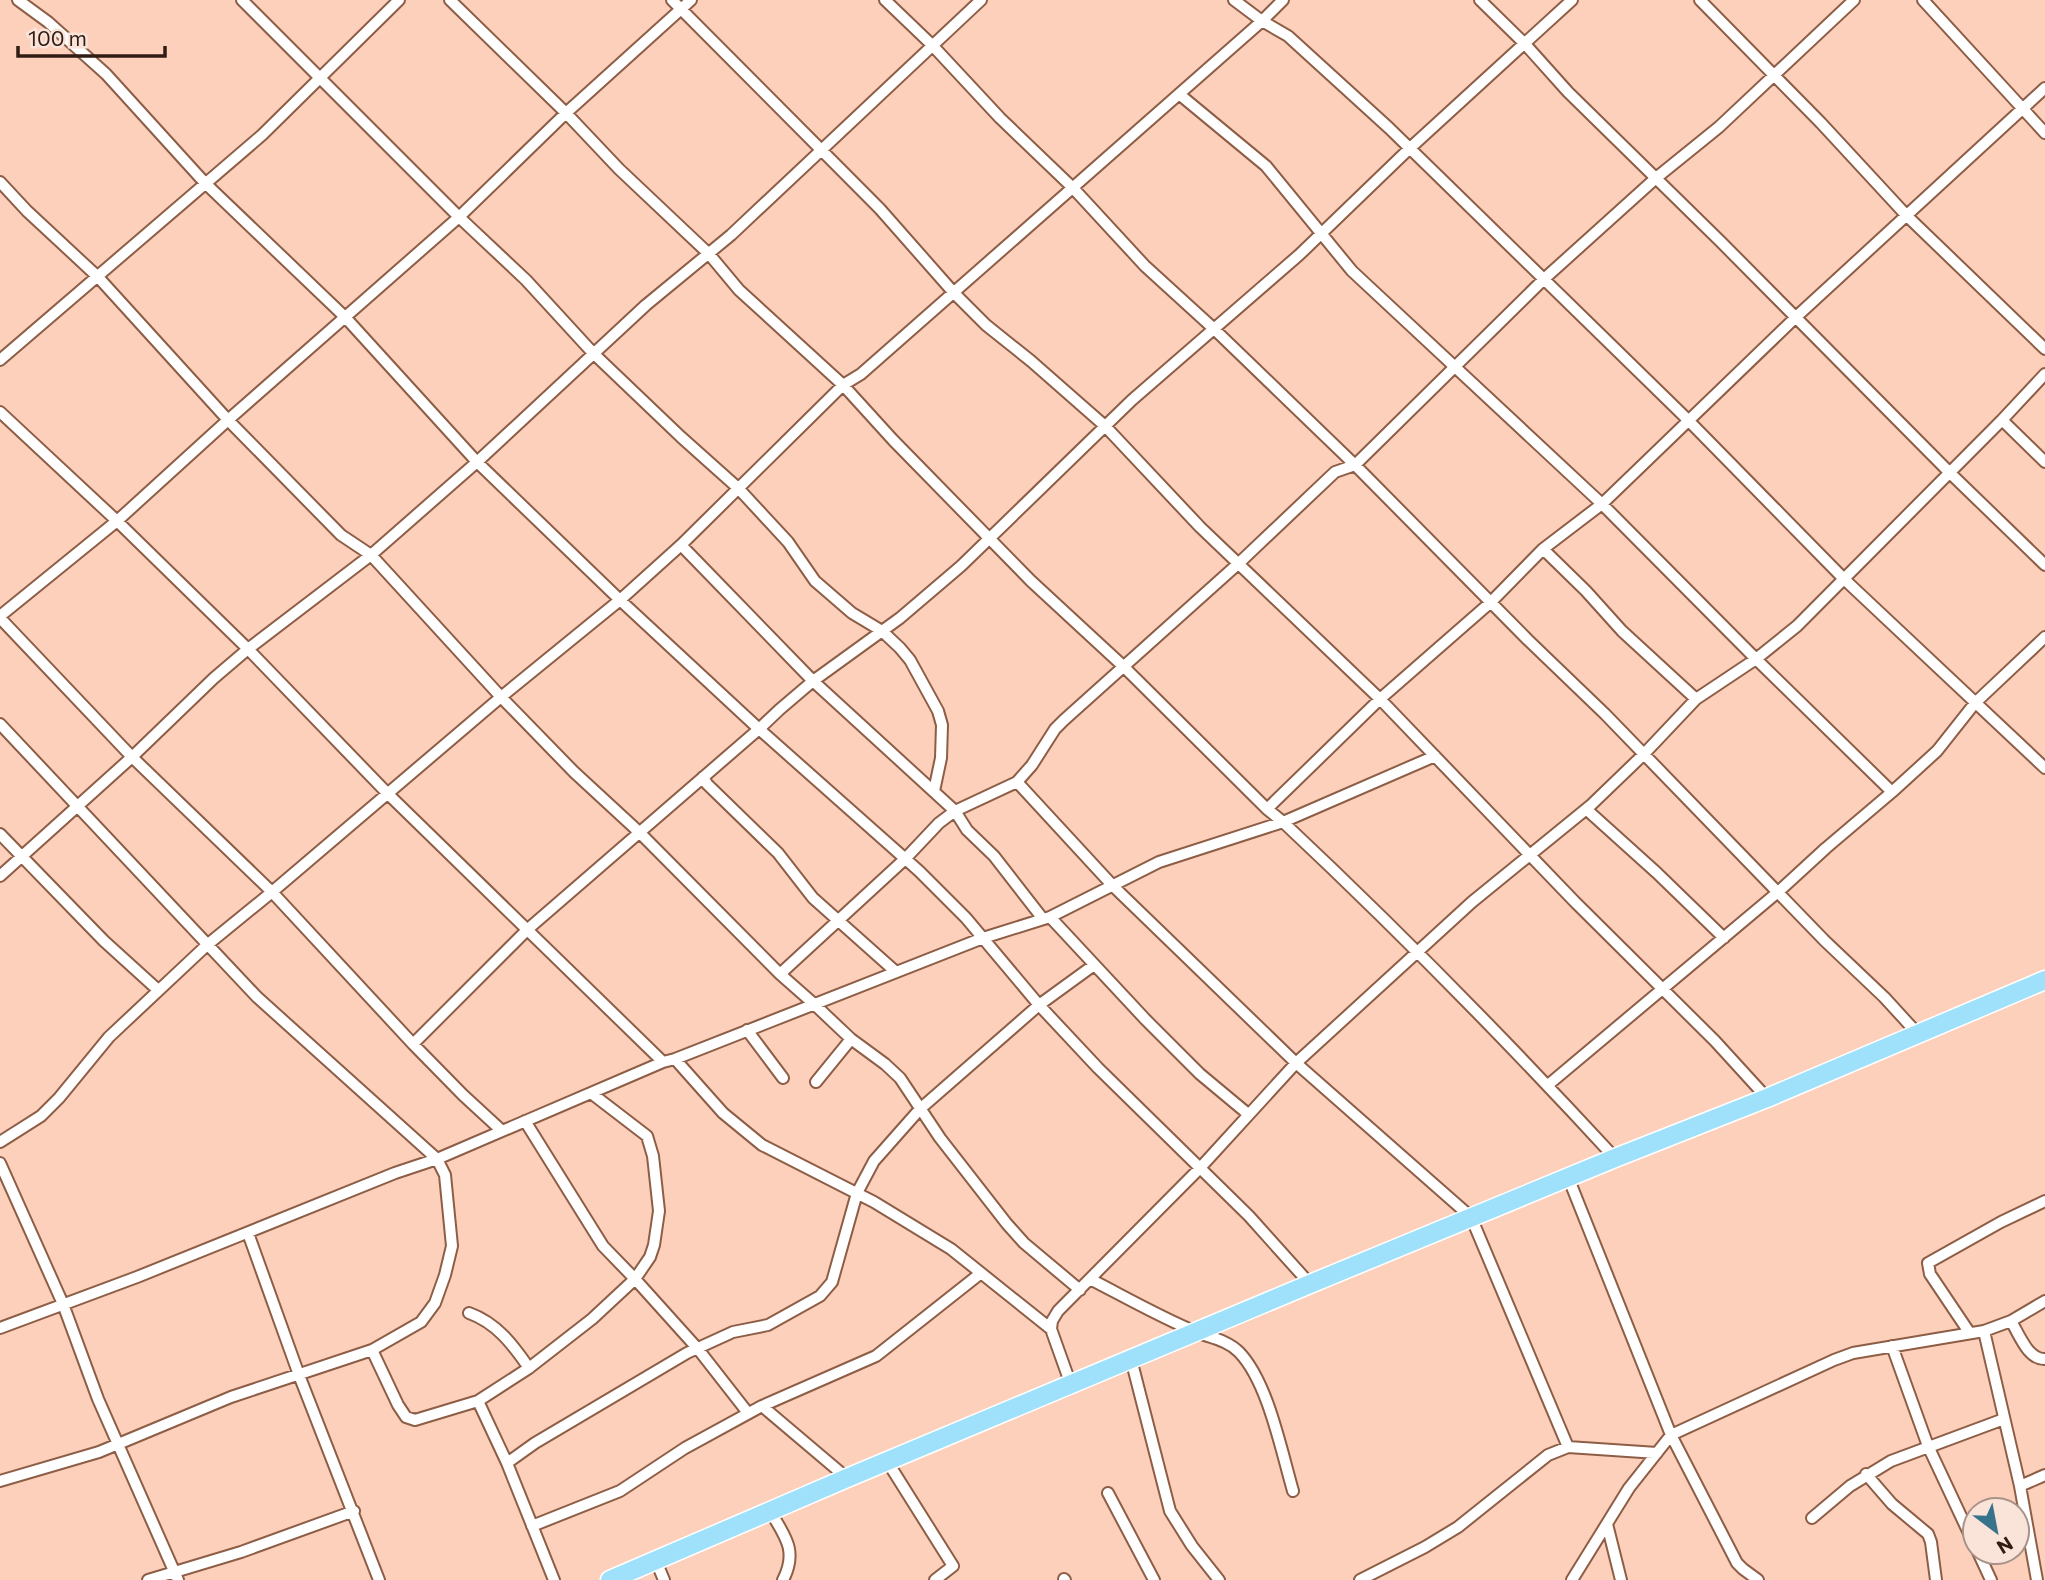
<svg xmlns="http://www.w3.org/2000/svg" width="2045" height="1580" font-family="Commissioner,sans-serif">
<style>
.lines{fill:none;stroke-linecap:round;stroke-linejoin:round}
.minor-casing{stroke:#8d5d46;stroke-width:14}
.primary-casing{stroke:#fff;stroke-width:21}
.minor{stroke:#fff;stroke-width:10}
.primary{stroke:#9fe1fb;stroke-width:18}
</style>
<rect width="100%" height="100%" fill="#fdd0bb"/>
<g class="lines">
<g class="minor-casing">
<path id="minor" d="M18,0L48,22L106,74L205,183L345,317L477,462L620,600L759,729L919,871L966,918L1039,1005L1098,1068L1249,1216L1310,1284
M242,0L459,217L526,280L593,353L681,437L738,488L788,542L815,581L852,613L882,631L900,648L910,660L938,711L942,725L941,758L934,791
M450,0L566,113L619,169L709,254L739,290L843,385L893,440L1031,581L1123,666L1267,809L1283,822C1398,930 1508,1042 1615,1158
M672,0L880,209L954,293L986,325L1031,361L1105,426L1200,527L1380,699L1575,902L1715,1041L1767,1098
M885,0L932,45L1000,118L1073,188L1145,266L1213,328L1355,465L1528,640L1605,714L1824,940L1884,997L1917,1033
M1234,0L1262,21L1288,36L1389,128L1685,417L1844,579L2045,768
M1480,0L1525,44L1568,92L1721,242L1950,473L2045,565
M1700,0L1821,123L1907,216L2045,349
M1923,0L2045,133
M1179,94L1266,166L1352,271L1602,504L1756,659L1892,792
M0,182L27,211L98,277L228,420L341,535L371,555L501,697L574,772L639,832L780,974L814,1004L851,1039L885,1064L900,1078L940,1138L1007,1224L1024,1243L1080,1290
M0,360L262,135L399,0
M0,412L117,521L248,649L388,794L663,1062
M2002,420L2045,462
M681,545L813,681L955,811L967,830L994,856L1043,919
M1543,549L1586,591L1622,631L1696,699
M0,616L117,521L228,420L459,217L566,113L691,0
M0,618L132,757L272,892L413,1044L463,1095L501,1130
M0,724L257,997L437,1159L445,1175L452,1246L445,1275L435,1303L421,1322L372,1350L231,1397L99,1452L0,1481
M703,777L707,784L778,853L813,898L896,972
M1017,782L1113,886L1296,1063L1471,1217L1568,1447
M1267,809L1380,699L1491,602L1543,549L1602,504L1796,317L2045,88
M1586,809L1657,873L1724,938
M0,834L104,941L158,990
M0,876L132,757L214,678L248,649L371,555L477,462L646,305L731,235L981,0
M1050,917L1145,1019L1200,1074L1248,1114
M780,974L905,859L939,823L955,811L1017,782L1032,765L1055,729L1064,720L1239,563L1335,472L1355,465L1544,279L1656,178L1719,127L1854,0
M747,1030L783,1078
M413,1044L528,929L759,729L779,710L813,681L900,618L961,566L1132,400L1299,255L1409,149L1572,0
M675,1059L723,1113L762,1145L874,1202L951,1249L1051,1329
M816,1082L851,1039
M1548,1085L1778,892L1826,848L1892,792L1937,751L1975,703L2045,637
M525,1121L603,1246L635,1279L698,1349L748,1413
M0,1142L41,1116L59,1098L109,1037L207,945L272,892L501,697L620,600L681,545L843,385L861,374L1262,21L1283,0
M0,1163L63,1304L98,1399L178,1580
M1568,1177L1671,1435L1737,1563L1743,1569L1758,1580
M248,1233L299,1375L379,1580
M1090,1279C1125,1297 1160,1317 1196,1332C1211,1338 1227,1340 1239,1352C1268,1382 1281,1450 1293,1491
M469,1313C497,1323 513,1345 529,1368
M2011,1321C2019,1334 2028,1360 2045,1359
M0,1328L137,1277L395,1173L437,1159L663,1062L675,1059L983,938L1050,917L1159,862L1283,822L1435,756
M1984,1331L2020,1486L2037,1580
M1969,1332L1930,1274L1928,1263L2001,1222L2045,1201
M1892,1346L1928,1446L1975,1546
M372,1350L398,1405L406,1417L415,1420L478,1401L507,1463L554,1580
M1131,1359L1170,1511L1192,1546L1219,1580
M1071,1385L1051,1329L1052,1321L1058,1311L1200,1168L1296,1063L1472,902L1590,806L1644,754L1696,699L1756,659L1797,626L2002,420L2045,374
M478,1401L529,1368L592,1319L635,1279L650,1257L654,1245L659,1211L653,1156L647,1136L591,1093
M762,1406L847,1478
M887,1461L953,1566L935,1580
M507,1463L535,1443L687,1353L733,1332L768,1325L820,1296L832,1282L857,1193L874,1161L882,1152L920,1109L1039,1005L1094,965
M1866,1474L1892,1504L1928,1534L1931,1542L1936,1580
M2020,1486L2045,1475
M1108,1493L1154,1580
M770,1511C785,1536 798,1551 783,1580
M1812,1518L1850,1486L1891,1461L2004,1419
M1607,1524L1621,1580
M532,1526L620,1491L685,1448L762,1406L876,1356L981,1273
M1978,1552L1991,1580
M656,1561L664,1580
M1064,1579L1065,1580
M148,1580L241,1552L354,1511
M1360,1580L1425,1547L1458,1527L1548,1455L1568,1447L1657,1453
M1572,1580L1629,1488L1671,1435L1834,1360L1853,1353L1984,1331L2011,1321L2045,1301"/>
</g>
<g class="primary-casing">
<path id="primary" d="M610,1580L847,1478L1310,1284L1615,1158L1767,1098L2045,980"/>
</g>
<use href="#minor" class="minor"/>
<use href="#primary" class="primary"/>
</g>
<g transform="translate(1996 1531) rotate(148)"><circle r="33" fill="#fae3d8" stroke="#a99389" stroke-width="2"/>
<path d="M0-5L12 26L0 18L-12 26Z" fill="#37738b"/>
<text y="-10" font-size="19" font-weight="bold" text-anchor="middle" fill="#301c12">N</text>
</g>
<path d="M18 46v10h147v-10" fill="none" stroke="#301c12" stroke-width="3.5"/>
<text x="28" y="46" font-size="21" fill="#301c12" stroke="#fae3d8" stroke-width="5" paint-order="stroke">100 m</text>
</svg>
